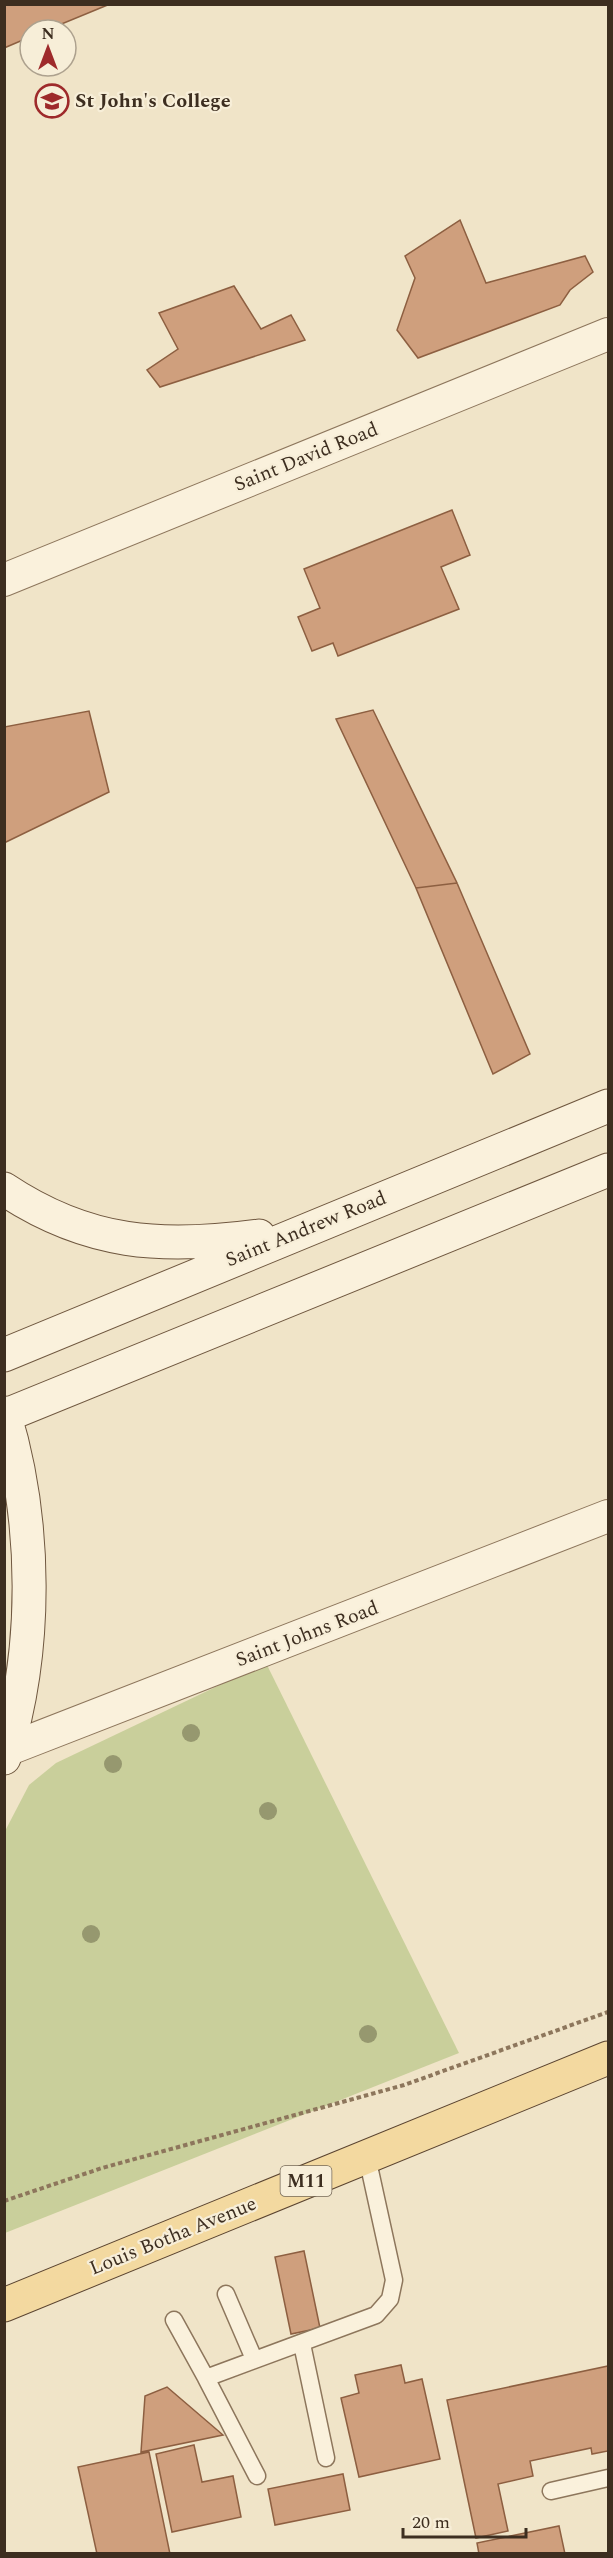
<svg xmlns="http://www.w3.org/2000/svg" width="613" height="2558" font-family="Spectral,serif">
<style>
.green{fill:#c9cf9b}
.building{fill:#cf9f7d;stroke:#8d5f41;stroke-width:1.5}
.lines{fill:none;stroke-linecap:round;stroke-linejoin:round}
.lane-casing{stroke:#8d765c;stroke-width:19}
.street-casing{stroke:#8d765c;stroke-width:34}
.secondary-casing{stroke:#6f573f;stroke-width:35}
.primary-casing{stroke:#5b4430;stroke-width:35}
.path{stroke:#8d765c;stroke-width:4;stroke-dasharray:4.5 3;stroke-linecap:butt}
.lane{stroke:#faf1dc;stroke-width:16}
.street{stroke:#faf1dc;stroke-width:32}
.secondary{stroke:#faf1dc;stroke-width:33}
.primary{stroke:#f3d9a0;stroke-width:33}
.tree{fill:#96986f}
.labels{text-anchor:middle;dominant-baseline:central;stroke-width:4.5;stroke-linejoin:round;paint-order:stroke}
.shield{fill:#f7eed8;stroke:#756857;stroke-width:1.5}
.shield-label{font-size:18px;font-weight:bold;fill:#3d2e20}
.poi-label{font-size:20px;font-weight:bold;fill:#3d2e20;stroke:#f7eed8;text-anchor:start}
.street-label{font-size:20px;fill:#3d2e20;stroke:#f7eed8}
</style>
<rect width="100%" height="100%" fill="#f0e4c8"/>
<path class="green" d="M266,1663L459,2053L5,2233L4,1833L29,1785L56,1763Z"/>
<path class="building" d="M4,4H110L47,30H30V37L4,48Z
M460,220L486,283L585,256L593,272L570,290L560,305L418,358L397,330L415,278L405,256Z
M234,286L261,329L291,315L305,340L160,387L147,370L178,349L159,313Z
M452,510L470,555L441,567L459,609L338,656L333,643L312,651L298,617L320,608L304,569Z
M373,710L457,883L416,888L336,719Z
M89,711L109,792L4,843V727Z
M457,883L530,1054L493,1074L416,888Z
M304,2251L320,2328L291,2334L275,2257Z
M401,2365L405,2383L422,2379L440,2459L359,2477L341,2398L359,2393L355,2375Z
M608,2366V2451L592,2454L591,2448L530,2461L533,2476L498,2484L508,2531L476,2538L447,2400Z
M167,2387L223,2435L141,2452L145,2396Z
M194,2445L202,2482L233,2476L241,2517L172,2532L156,2454Z
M149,2452L170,2554H97L78,2467Z
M343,2474L350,2510L275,2525L268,2489Z
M559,2526L565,2554H479L477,2543Z"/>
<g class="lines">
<g class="lane-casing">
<path id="lane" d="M226,2294L254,2359
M174,2320L206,2378
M302,2344L326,2458
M257,2476L206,2378L376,2315L390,2299L394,2280L367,2157
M551,2491L608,2478"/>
</g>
<g class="street-casing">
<path id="street" d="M4,580L608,334
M4,1751L608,1516"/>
</g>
<g class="secondary-casing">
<path id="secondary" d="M4,1189C88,1245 162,1249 259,1236
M4,1355L608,1106
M4,1413C37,1521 38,1651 4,1758
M4,1416L608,1170"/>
</g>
<g class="primary-casing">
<path id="primary" d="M4,2305L608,2058"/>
</g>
<path class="path" d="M4,2201L102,2168L404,2085L608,2012"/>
<use href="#lane" class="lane"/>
<use href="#street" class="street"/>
<use href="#secondary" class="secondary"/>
<use href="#primary" class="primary"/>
</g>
<g class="tree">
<circle cx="191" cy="1733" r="9"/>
<circle cx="113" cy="1764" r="9"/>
<circle cx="268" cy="1811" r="9"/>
<circle cx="91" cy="1934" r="9"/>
<circle cx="368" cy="2034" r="9"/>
</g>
<defs>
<g id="school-ring" transform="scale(1.725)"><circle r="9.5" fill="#f7eed8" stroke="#9e2a2b" stroke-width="1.5"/><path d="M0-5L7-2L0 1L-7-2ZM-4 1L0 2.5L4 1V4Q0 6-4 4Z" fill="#9e2a2b"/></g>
</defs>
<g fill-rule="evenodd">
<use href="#school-ring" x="52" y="101"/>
</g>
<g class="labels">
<rect class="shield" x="280.5" y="2166" width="51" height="30" rx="4.5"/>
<g class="shield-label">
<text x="306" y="2181">M11</text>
</g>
<g class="poi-label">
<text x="75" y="101">St John's College</text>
</g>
<g class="street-label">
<text transform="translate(306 457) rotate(-22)">Saint David Road</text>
<text transform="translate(306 1229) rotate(-22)">Saint Andrew Road</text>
<text transform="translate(307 1634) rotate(-21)">Saint Johns Road</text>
<text transform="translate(173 2236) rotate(-22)">Louis Botha Avenue</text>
</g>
</g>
<rect width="613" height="2558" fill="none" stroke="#3d2e20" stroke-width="12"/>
<g transform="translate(48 48)"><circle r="28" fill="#f7eed8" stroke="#ada18e" stroke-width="1.5"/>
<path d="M0-4.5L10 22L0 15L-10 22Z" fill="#9e2a2b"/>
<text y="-9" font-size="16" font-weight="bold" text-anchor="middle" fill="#3d2e20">N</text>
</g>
<path d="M403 2528v9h123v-9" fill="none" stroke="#3d2e20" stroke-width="3"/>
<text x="412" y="2528" font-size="18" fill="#3d2e20" stroke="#f7eed8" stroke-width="4.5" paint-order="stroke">20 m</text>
</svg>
